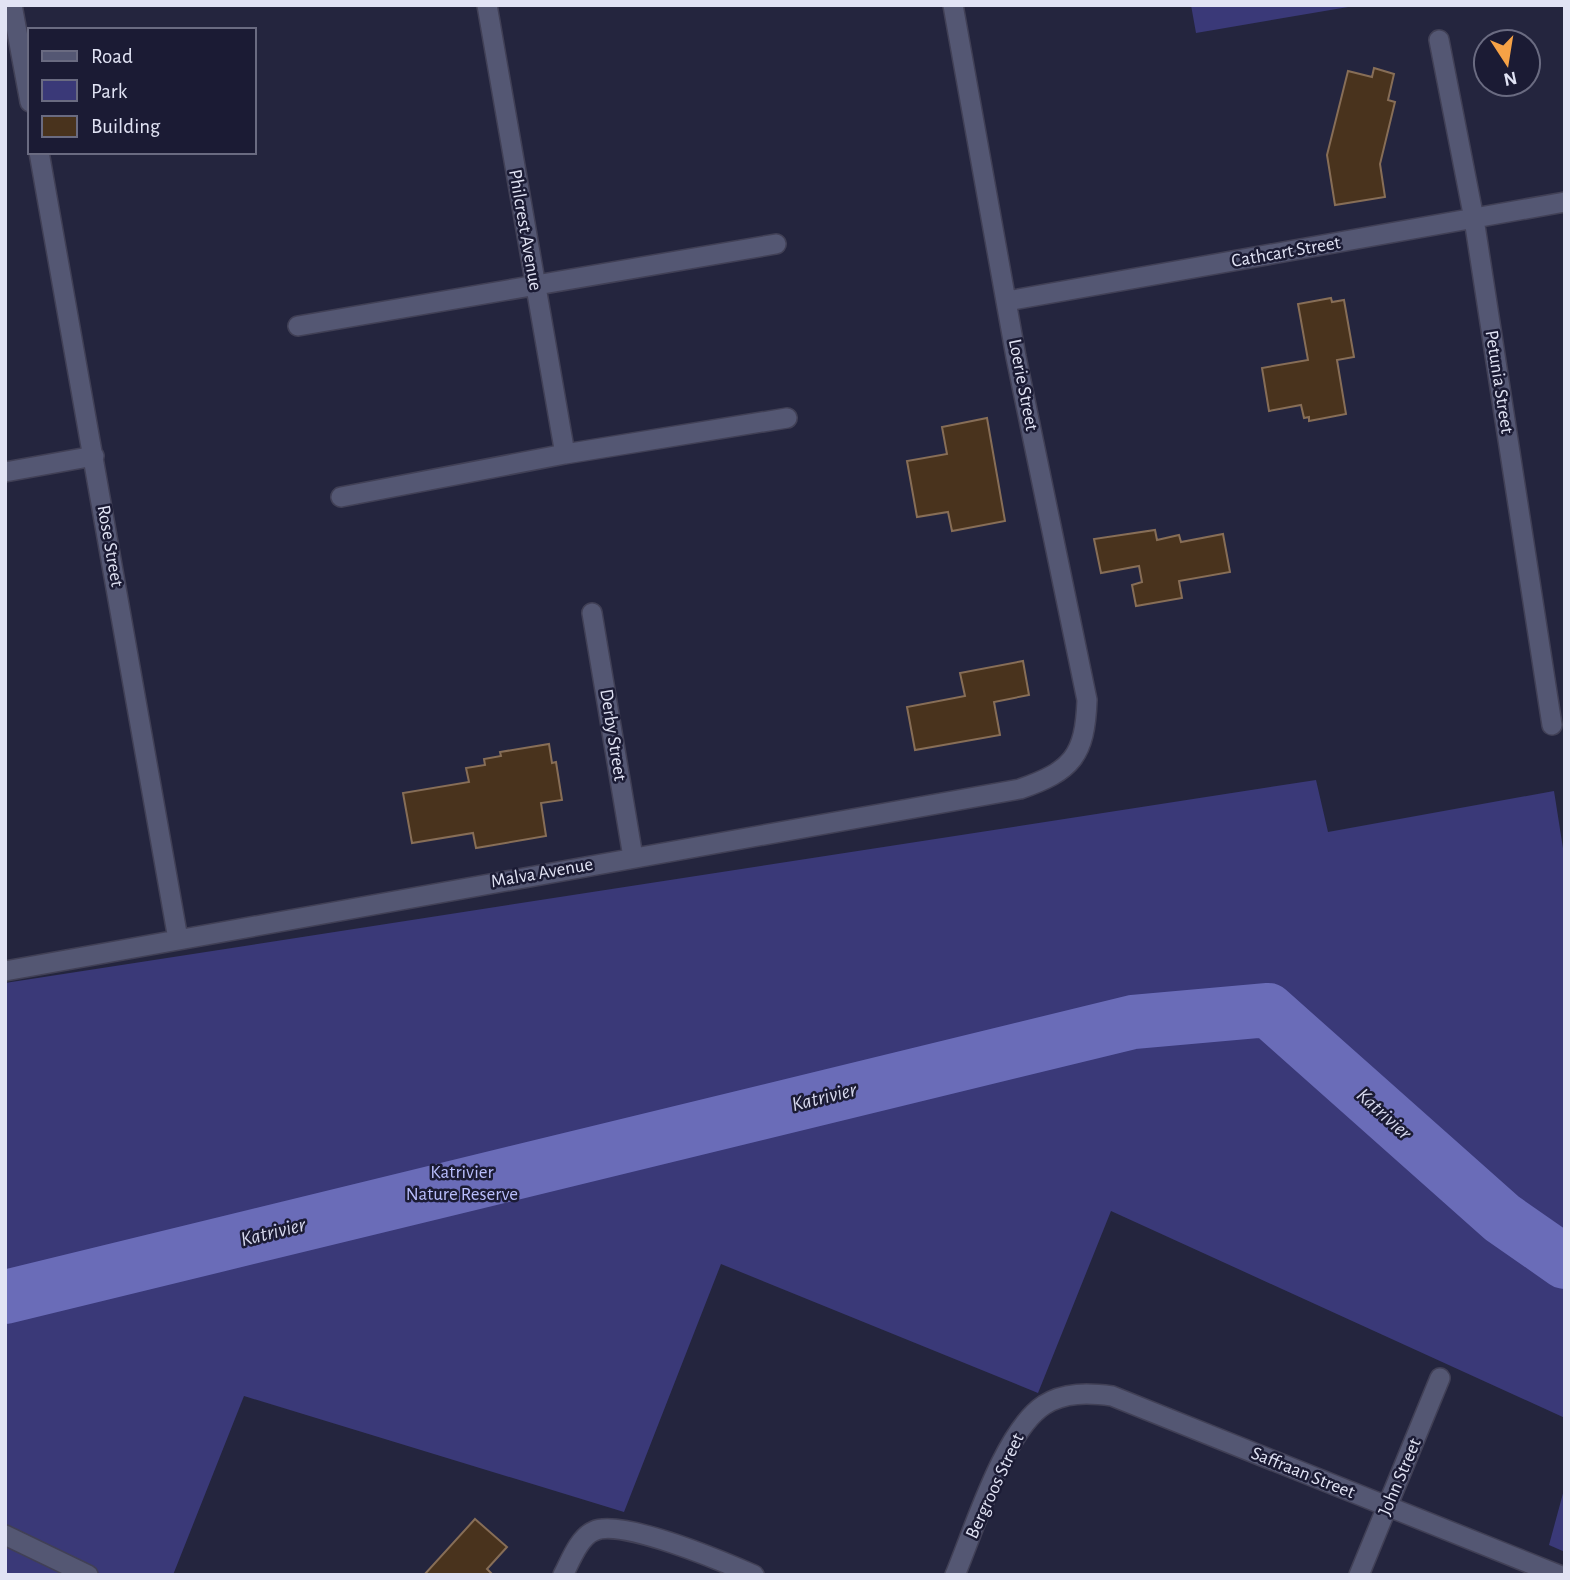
<svg xmlns="http://www.w3.org/2000/svg" width="1570" height="1580" font-family="'Alegreya Sans',sans-serif">
<style>
.green{fill:#3a3978}
.lines{fill:none;stroke-linecap:round;stroke-linejoin:round}
.river{stroke:#6a6cb8;stroke-width:54}
.building{fill:#49331d;stroke:#876e57;stroke-width:2}
.minor-casing{stroke:#414056;stroke-width:22}
.minor{stroke:#545773;stroke-width:19}
.labels{text-anchor:middle;dominant-baseline:central;stroke-width:5;stroke-linejoin:round;paint-order:stroke}
.street-label{font-size:19px;fill:#e1e3f4;stroke:#1b1b34}
.park-label{font-size:19px;fill:#b9befc;stroke:#1b1b34}
.water-label{font-size:21px;font-style:italic;fill:#d6d8ed;stroke:#1b1b34}
</style>
<rect width="100%" height="100%" fill="#24253e"/>
<path class="green" d="M1191,5H1360L1196,33Z
M1316,780L1328,832L1554,791L1565,861V1418L1111,1211L1038,1393L721,1264L624,1512L244,1396L173,1575L5,1573V983Z
M1565,1486V1552L1549,1545Z"/>
<g class="lines">
<path class="river" d="M5,1297L1133,1022L1268,1010L1502,1218L1565,1262"/>
</g>
<path class="building" d="M1374,68L1394,74L1388,100L1395,102L1380,164L1385,197L1335,205L1327,155L1348,71L1372,77Z
M1331,298L1332,302L1344,300L1354,357L1337,360L1346,414L1309,421V417L1304,418L1301,405L1269,411L1262,368L1308,360L1298,304Z
M987,418L1005,521L952,531L948,512L917,517L907,461L947,454L942,427Z
M1155,530L1157,540L1179,535L1181,542L1223,534L1230,572L1179,581L1182,598L1136,606L1132,585L1142,582L1139,566L1101,573L1094,539Z
M1023,661L1029,695L994,702L1000,735L915,750L907,707L965,696L960,673Z
M549,744L552,763L556,762L562,800L541,803L546,836L476,848L473,833L412,843L403,793L469,782L466,768L485,765L484,759L501,756L500,752Z
M475,1519L507,1547L487,1569L493,1575H424Z"/>
<g class="lines">
<g class="minor-casing">
<path id="minor" d="M12,5L30,102
M487,5L565,454
M1439,40L1474,219L1552,725
M39,152L178,939
M1007,301L1565,202
M298,326L776,244
M5,472L94,456
M341,497L565,454L787,418
M592,613L633,857
M5,971L1020,789C1072,771 1085,756 1087,700L1016,357L953,5
M5,1535L88,1575
M563,1575C570,1562 579,1537 594,1531C621,1518 724,1562 754,1575
M955,1575C974,1530 1004,1431 1044,1405C1064,1392 1089,1393 1112,1396L1559,1575
M1359,1575L1440,1378"/>
</g>
<use href="#minor" class="minor"/>
</g>
<g class="labels">
<g class="street-label">
<text transform="translate(525 230) rotate(80)">Philcrest Avenue</text>
<text transform="translate(1286 252) rotate(-10)">Cathcart Street</text>
<text transform="translate(1499 382) rotate(81)">Petunia Street</text>
<text transform="translate(1023 385) rotate(79)">Loerie Street</text>
<text transform="translate(110 546) rotate(80)">Rose Street</text>
<text transform="translate(613 735) rotate(81)">Derby Street</text>
<text transform="translate(542 873) rotate(-10)">Malva Avenue</text>
<text transform="translate(1303 1473) rotate(22)">Saffraan Street</text>
<text transform="translate(1400 1477) rotate(-67)">John Street</text>
<text transform="translate(995 1486) rotate(-65)">Bergroos Street</text>
</g>
<g class="park-label">
<text x="462" y="1172">Katrivier<tspan x="462" dy="22">Nature Reserve</tspan></text>
</g>
<g class="water-label">
<text transform="translate(824 1097) rotate(-14)">Katrivier</text>
<text transform="translate(1384 1114) rotate(42)">Katrivier</text>
<text transform="translate(273 1232) rotate(-14)">Katrivier</text>
</g>
</g>
<rect width="1570" height="1580" fill="none" stroke="#e1e3f4" stroke-width="14"/>
<rect x="28" y="28" width="228" height="126" fill="#1b1b34" stroke="#6a6b81" stroke-width="2"/>
<rect x="42" y="51" width="35" height="10" fill="#545773" stroke="#6a6b81" stroke-width="2"/>
<text x="91" y="63" font-size="21" fill="#e1e3f4">Road</text>
<rect x="42" y="80" width="35" height="21" fill="#3a3978" stroke="#6a6b81" stroke-width="2"/>
<text x="91" y="98" font-size="21" fill="#e1e3f4">Park</text>
<rect x="42" y="116" width="35" height="21" fill="#49331d" stroke="#6a6b81" stroke-width="2"/>
<text x="91" y="133" font-size="21" fill="#e1e3f4">Building</text>
<g transform="translate(1507 63) rotate(168)"><circle r="33" fill="#1b1b34" stroke="#6a6b81" stroke-width="2"/>
<path d="M0-5L12 26L0 18L-12 26Z" fill="#f6a246"/>
<text y="-10" font-size="19" font-weight="bold" text-anchor="middle" fill="#e1e3f4">N</text>
</g>
</svg>
